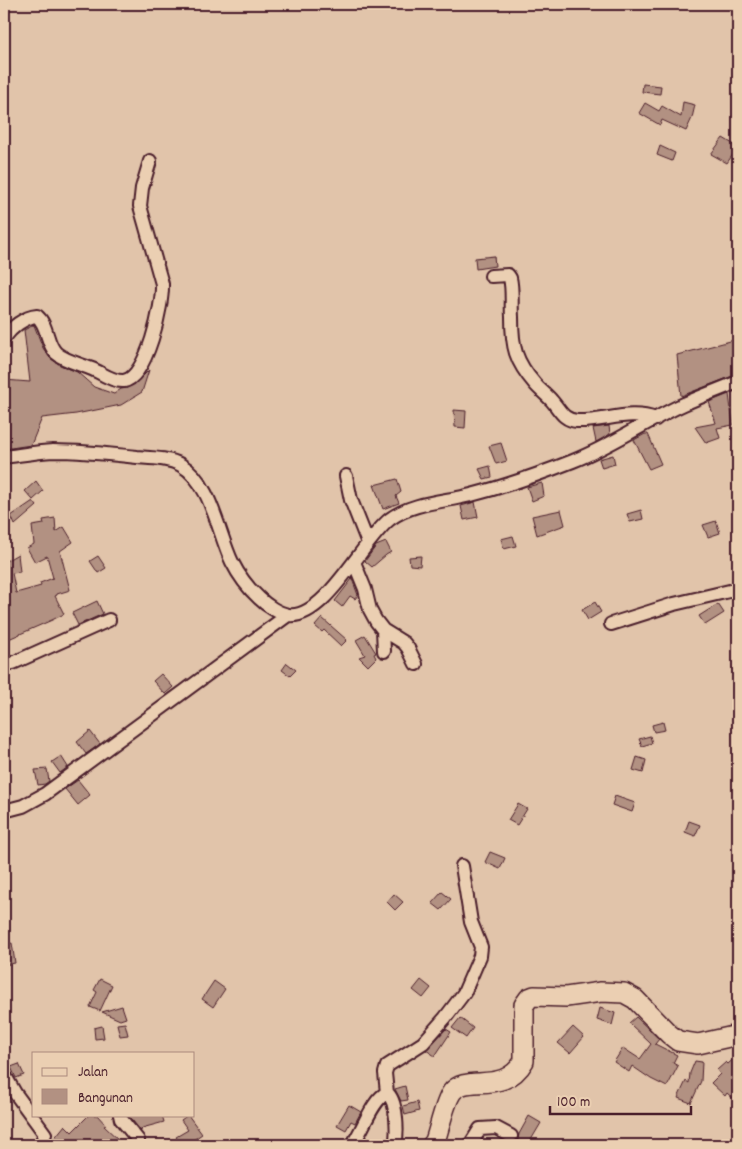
<svg xmlns="http://www.w3.org/2000/svg" width="742" height="1149" font-family="Dekko,sans-serif">
<style>
.building{fill:#b29182;stroke:#4a1f2b}
.lines{fill:none;stroke-linecap:round;stroke-linejoin:round}
.minor-casing{stroke:#4a1f2b;stroke-width:16}
.highway-casing{stroke:#4a1f2b;stroke-width:22}
.minor{stroke:#ebcfb2;stroke-width:12}
.highway{stroke:#ebcfb2;stroke-width:19}
</style>
<rect width="100%" height="100%" fill="#e1c4aa"/>
<filter id="ink" filterUnits="userSpaceOnUse"><feTurbulence type="fractalNoise" baseFrequency=".02" numOctaves="2"/><feDisplacementMap in="SourceGraphic" scale="10" xChannelSelector="R" yChannelSelector="G"/><feConvolveMatrix kernelMatrix="1 2 1 2 8 2 1 2 1" color-interpolation-filters="sRGB"/></filter>
<g filter="url(#ink)">
<path class="building" d="M643,84L661,86L660,94L642,92Z
M683,102L695,105L692,118L686,131L662,120L660,125L639,113L645,103L659,111L662,106L681,117Z
M723,138L738,147L727,163L711,154Z
M660,146L675,153L672,161L657,155Z
M494,256L495,266L476,269L475,258Z
M34,325L43,348L50,358L60,365L77,372L94,387L114,394L121,389L127,388L136,383L149,370L142,392L121,405L76,414L42,418L31,445L4,449V380L30,382L24,330Z
M738,339V374L681,396L677,355Z
M729,394L733,425L717,428L720,438L706,443L695,427L716,423L709,402Z
M454,410L466,411L465,428L455,427Z
M609,426L610,434L596,442L593,428Z
M645,434H648L661,464L649,469L634,440Z
M501,443L507,461L496,464L489,446Z
M613,455L615,464L602,468L599,459Z
M490,466L492,477L484,479L479,469Z
M397,479L401,492L396,496L399,503L383,509L374,485Z
M36,481L43,491L33,500L25,491Z
M542,483L544,496L532,501L527,487Z
M33,501L37,506L15,525L11,516Z
M475,502L478,517L464,520L461,506Z
M561,510L565,525L537,535L532,516Z
M641,510L643,519L630,522L627,514Z
M55,518L56,532L64,527L73,542L60,551L70,590L57,594V595L55,596L64,614L52,620L4,641V562L18,554L20,572L12,573L16,593L41,586L40,583L53,578L47,556L35,562L27,548L34,544L32,526L44,524L43,520Z
M716,521L720,533L708,537L703,525Z
M513,536L516,546L504,549L501,539Z
M386,542L391,552L386,555L372,567L365,561L376,546Z
M98,556L106,568L98,573L90,561Z
M421,556L420,566L410,565L409,557Z
M352,579L358,595L355,599L350,596L342,607L335,601Z
M97,601L103,614L78,625L72,613Z
M595,602L601,612L588,620L582,610Z
M718,604L724,613L705,625L699,616Z
M322,618L347,640L341,646L324,630L322,632L315,626Z
M365,635L376,653L374,654L376,658L368,666L359,657L365,655L356,640Z
M287,663L296,670L290,676L282,670Z
M161,674L173,687L165,694L153,681Z
M663,722L665,730L654,732L652,725Z
M90,731L100,744L86,754L77,742Z
M650,736L652,743L642,746L639,739Z
M61,756L68,767L60,773L52,762Z
M637,757L646,760L643,773L633,770Z
M47,769L49,781L45,784L38,785L35,770Z
M78,780L90,795L78,805L65,789Z
M615,796L635,803L632,812L612,805Z
M518,804L527,809L517,825L508,820Z
M689,821L700,825L695,836L685,832Z
M490,852L505,858L500,869L485,862Z
M442,892L451,899L441,910L432,903Z
M394,894L403,902L395,910L387,902Z
M12,943L15,963L4,965V945Z
M100,979L112,985L100,1011L90,1007L97,992L94,990Z
M421,980L431,988L423,998L413,990Z
M214,981L225,989L213,1007L202,999Z
M122,1006L126,1018L120,1020L102,1012Z
M600,1008L615,1013L612,1025L597,1020Z
M636,1017L659,1039L655,1044L677,1055L673,1063L678,1066L667,1087L651,1079L632,1066L629,1072L614,1062L623,1048L640,1059L651,1044L629,1023Z
M460,1018L473,1028L466,1038L452,1028Z
M125,1023L128,1035L120,1036L117,1024Z
M102,1026L104,1038L95,1039L94,1028Z
M573,1027L584,1037L570,1053L558,1043Z
M446,1029L451,1032L435,1056L426,1050Z
M738,1055V1103L727,1093L725,1096L711,1083L720,1074L717,1070L726,1062L728,1064Z
M695,1061L702,1062L701,1081L691,1103L678,1098L686,1081L689,1083L690,1073Z
M19,1064L24,1075L16,1078L11,1067Z
M405,1086L408,1100L401,1101L395,1089Z
M417,1102L419,1111L405,1115L403,1106Z
M349,1105L361,1112L355,1123L351,1121L346,1130L337,1125Z
M89,1115H97L106,1125L104,1126L119,1140L106,1145H57L52,1141L65,1125L72,1132Z
M128,1115H162L164,1122L142,1128L141,1131Z
M188,1115L202,1134L186,1145H181L176,1137L188,1130L181,1120Z
M529,1116L541,1123L528,1145H512L518,1140L519,1134Z"/>
<g class="lines">
<g class="minor-casing">
<path id="minor" d="M491,276L508,275L510,278C513,290 511,304 512,317C512,347 515,361 535,384C540,390 547,395 552,401C560,410 563,420 577,421C605,422 629,409 656,419
M4,338C11,328 24,317 37,316C48,325 46,343 56,353C65,361 80,364 92,369C102,373 113,382 124,381C147,377 163,305 162,284L140,206L142,188L150,161
M4,457C20,455 36,452 53,451C81,451 109,454 137,457C151,458 169,458 181,465C211,482 218,533 232,562C239,576 248,588 259,598C266,605 279,614 289,615C325,619 363,540 390,519C413,502 444,502 471,495C506,486 540,474 573,461C612,446 646,421 684,404C702,396 720,389 738,382
M346,476L351,500L368,543
M354,562L365,589L370,610L376,621L383,630L404,643L408,648L416,664
M611,624L674,604L738,589
M383,630L384,651
M4,665L13,663L109,620
M4,811L23,806L45,794L288,615
M4,1074L15,1093L45,1134L42,1141L43,1145
M387,1093L385,1073L387,1066L423,1043L445,1018L464,993L480,956L481,947L471,922L462,866
M120,1115L121,1119L138,1140V1145
M352,1145C362,1133 372,1099 387,1093C397,1100 398,1133 395,1145
M470,1145L480,1129L496,1128L511,1136"/>
</g>
<g class="highway-casing">
<path id="highway" d="M432,1145L435,1141C440,1127 444,1104 452,1092C466,1073 504,1096 524,1061V1005L529,998L534,996L566,997L601,992L624,993L635,999L669,1034L678,1041L698,1044L738,1035"/>
</g>
<use href="#minor" class="minor"/>
<use href="#highway" class="highway"/>
</g>
</g>
<rect width="742" height="1149" fill="none" stroke="#ebcfb2" stroke-width="20"/>
<rect x="10" y="10" width="722" height="1129" fill="none" stroke="#4a1f2b" stroke-width="2" filter="url(#ink)"/>
<rect x="32" y="1052" width="162" height="65" fill="#ebcfb2" stroke="#ab897c"/>
<rect x="42" y="1068" width="25" height="8" fill="#ebcfb2" stroke="#ab897c"/>
<text x="78" y="1076" font-size="15" fill="#4a1f2b">Jalan</text>
<rect x="42" y="1089" width="25" height="15" fill="#b29182" stroke="#ab897c"/>
<text x="78" y="1102" font-size="15" fill="#4a1f2b">Bangunan</text>
<path d="M550 1106v8h141v-8" fill="none" stroke="#4a1f2b" stroke-width="2.5"/>
<text x="557" y="1106" font-size="15" fill="#4a1f2b" stroke="#ebcfb2" stroke-width="4" paint-order="stroke">100 m</text>
</svg>
